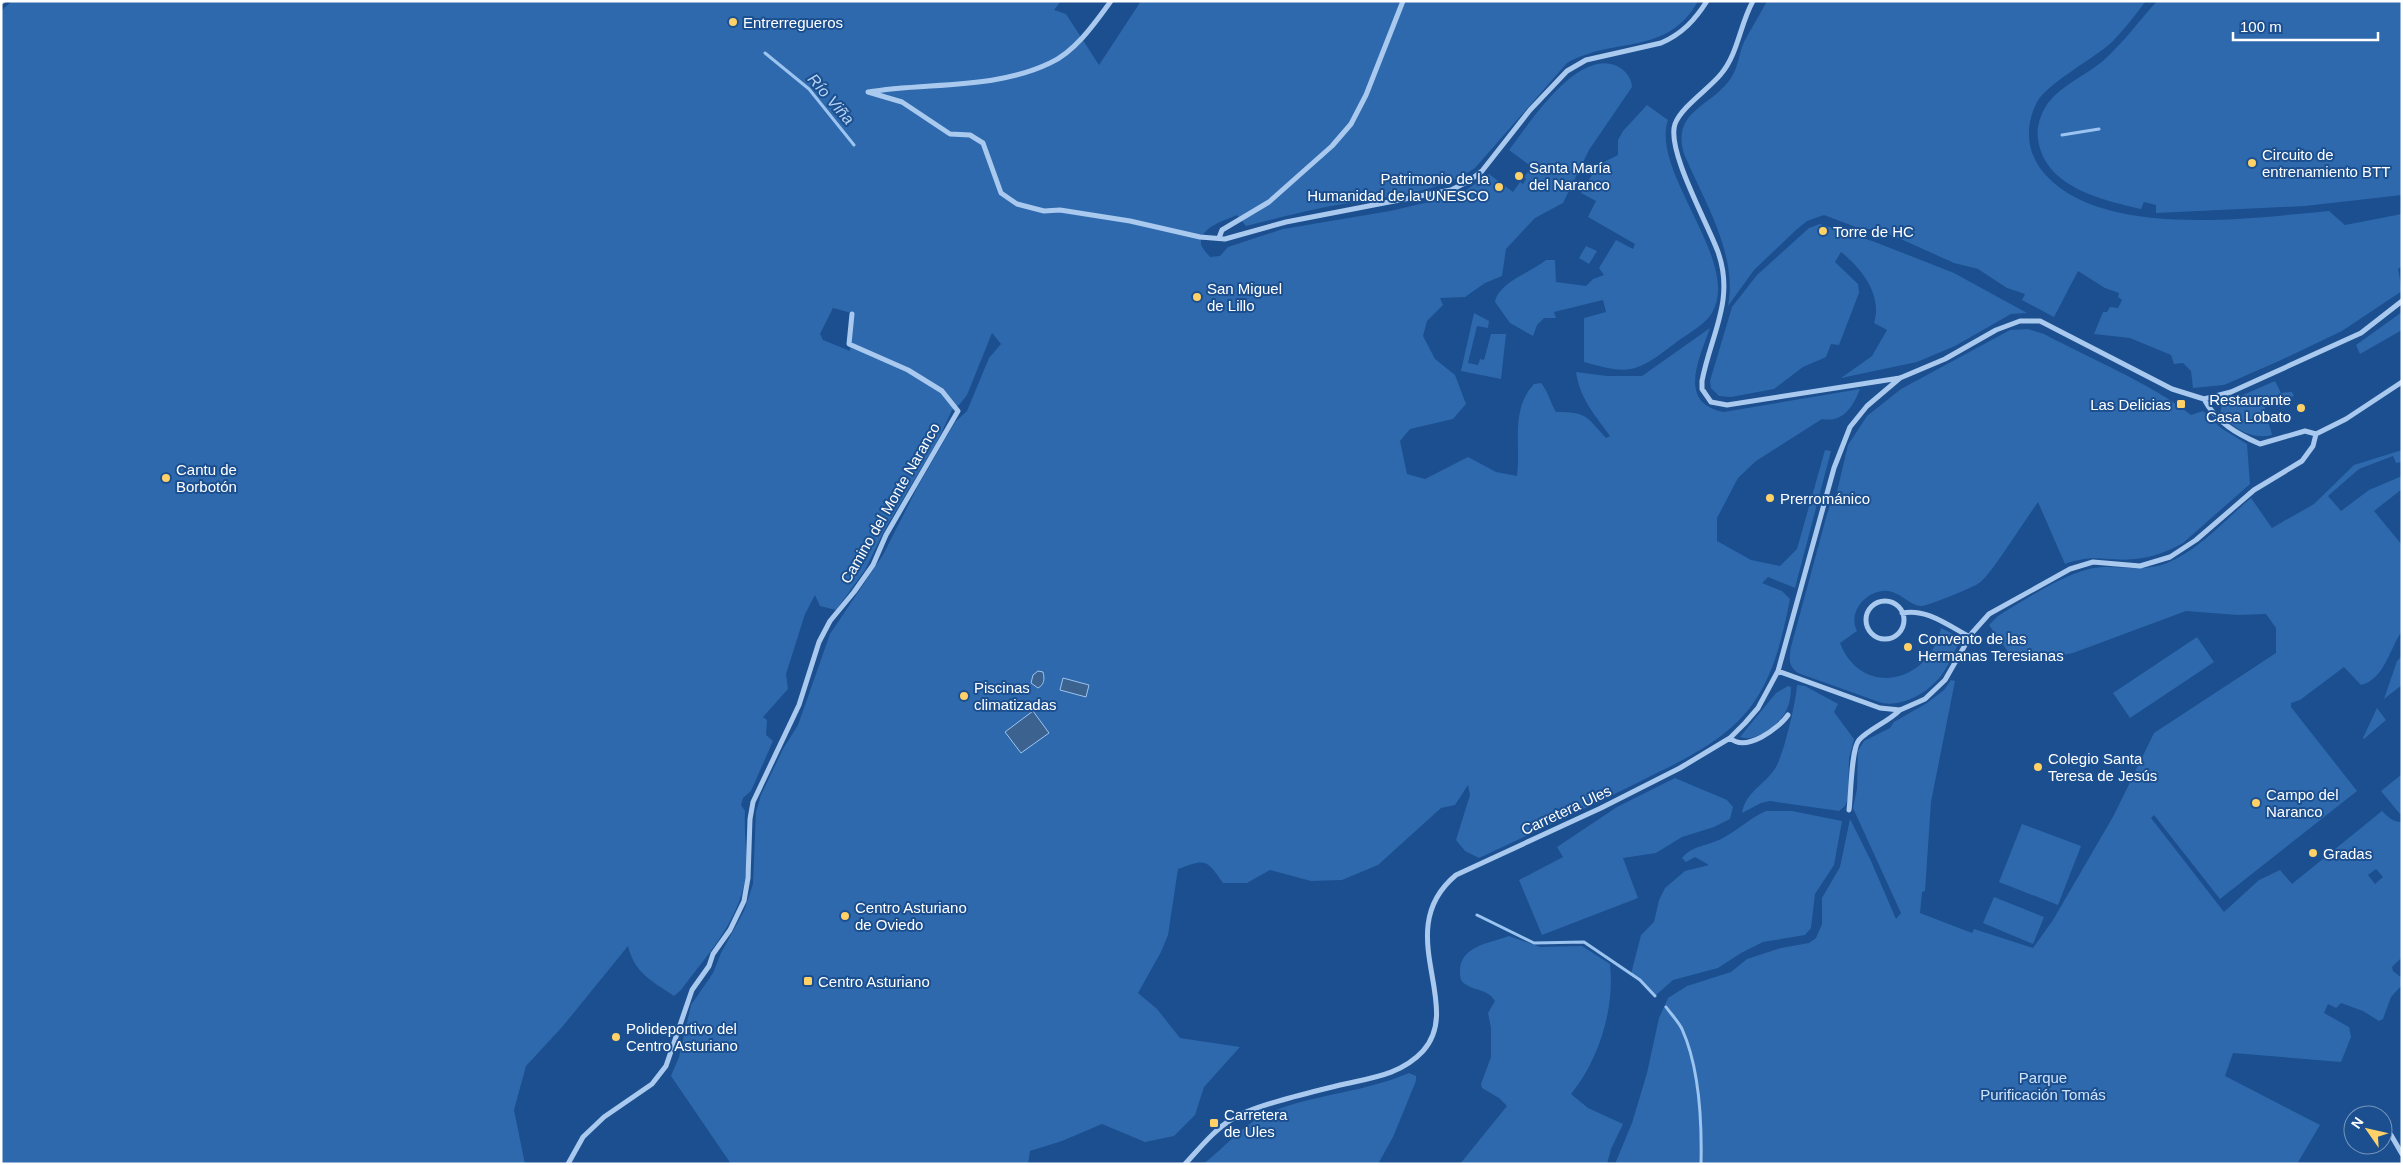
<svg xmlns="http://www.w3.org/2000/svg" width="2403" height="1165" font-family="Arial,sans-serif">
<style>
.green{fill:#2e69ad;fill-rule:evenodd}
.water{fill:#3c6290;stroke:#9cc4f0}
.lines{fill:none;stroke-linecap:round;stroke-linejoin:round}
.stream{stroke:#9cc4f0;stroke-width:3}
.minor{stroke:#a9c9ee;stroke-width:5}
.poi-dot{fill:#ffd166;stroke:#1b4f8f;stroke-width:2}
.labels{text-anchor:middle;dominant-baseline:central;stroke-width:4;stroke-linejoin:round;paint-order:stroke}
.poi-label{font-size:15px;fill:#fff;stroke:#1b4f8f;text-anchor:start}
.street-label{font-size:15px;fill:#fff;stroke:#1b4f8f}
.park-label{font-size:15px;fill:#cfe3fa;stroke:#1b4f8f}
.water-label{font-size:16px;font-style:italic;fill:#b5d3f5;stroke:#1b4f8f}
</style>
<rect width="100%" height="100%" fill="#1b4f8f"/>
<path class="green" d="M12,1H1061L1054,10L1066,14L1099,65L1141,1H1698C1667,57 1614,36 1567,63L1475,168C1436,196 1368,198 1321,208C1296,213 1271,220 1246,226L1237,215C1226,220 1200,227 1201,243C1201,248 1207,253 1210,257L1220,256L1228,247L1283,229L1390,211L1459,195L1489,174L1513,192L1520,182L1523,184L1526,179L1524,177L1532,167L1509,150C1529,124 1577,48 1617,66C1625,70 1632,78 1632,87L1589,150L1563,203L1535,218L1506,249L1502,276L1485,283L1465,297L1440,298L1443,305L1427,321L1423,336L1435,359L1455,375L1466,404L1453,419L1410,429L1400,441L1407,474L1425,479L1468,457L1496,472L1517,476C1521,444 1510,410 1534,384L1541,383C1548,391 1550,402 1556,412C1587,412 1586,416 1606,438L1610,436C1595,415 1580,399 1576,372L1607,376H1642L1710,328C1700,357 1676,403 1724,412L1860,389C1853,407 1843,423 1822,419L1756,461L1738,478L1717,518V541L1751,560L1780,566L1797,549L1825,450L1831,451L1795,588L1768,577L1762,583L1782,591L1790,599C1783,635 1774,675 1752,705C1724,743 1678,762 1637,783C1585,809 1532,833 1479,858L1465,851L1456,840L1470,795L1468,785L1455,805L1441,808L1378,865L1342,880L1311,881L1270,870L1247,883H1223C1206,858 1205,859 1178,869L1168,935L1161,952L1138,993L1157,1009L1180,1038L1240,1047L1204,1087L1195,1115L1174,1136L1145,1142L1102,1124L1062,1141L1030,1151L1028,1164H731L671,1076L679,1057L691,1005L713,973L721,953L744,911L753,884L756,812L761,795L783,749L798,725L830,634L883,555L918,486L955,422L967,411L989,358L1001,344L992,333L967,395L960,404L952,410L938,440L885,529L865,570L836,610L820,606L815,595L805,614L786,674L788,689L763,717L767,720L766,735L773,741L751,791L743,798L741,805L745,811C744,831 747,850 746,869C744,916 707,955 681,990L674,996C651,980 635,974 628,946L563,1026L526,1066L514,1110L525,1164H1V11ZM833,308L851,313L850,351L823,340L820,334Z
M1767,1H2146C2135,15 2125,29 2112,42C2094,59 2045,84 2036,104C2026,125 2026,148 2040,168C2094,241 2250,218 2329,211L2345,225L2402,214V266L2398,269L2402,291L2342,331L2279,361L2224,385L2193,388L2191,371L2183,363L2174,364L2171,355L2130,338L2094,334L2103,312H2107L2110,307L2118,308L2122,300L2118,297L2119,293L2105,288L2078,271L2054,317L2022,300L2025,294L2007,288L1978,269L1954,263L1903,240L1877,229H1861L1824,215L1807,221L1796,230L1754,270L1728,306C1738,254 1704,201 1684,154C1671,110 1712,107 1731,78C1738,68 1739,53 1744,42C1751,28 1760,15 1767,1Z
M2157,1H2402V195L2305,206L2156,213V205L2144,202L2141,209C2102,200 2044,187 2038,139C2036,127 2041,113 2048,103C2062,85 2086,75 2103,61C2123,43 2139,21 2157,1Z
M1647,105L1668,120C1650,172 1742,262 1712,313C1704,326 1685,335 1674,344C1636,373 1630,375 1584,362V318L1606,312L1603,300L1554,312L1556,318H1544L1537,325L1533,336L1510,323L1495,302C1499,282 1530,273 1546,260H1555L1556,282L1586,286L1593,279L1604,275L1599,268L1616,240L1633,249L1635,244L1588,217L1596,201L1581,193L1598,165L1618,155V140L1623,131Z
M1820,224L1875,242L1954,273L2027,313L2011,314L1955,346L1917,362L1841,378L1872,356L1887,330L1874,323C1883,295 1861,268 1841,252L1835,262L1858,284L1859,293L1839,345L1831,344L1826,357L1803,367L1774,389L1731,397L1719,396L1711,388L1710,381L1732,307L1757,275L1809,228Z
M1586,246L1597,251L1589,264L1579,258Z
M2402,312V330L2360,354L2356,345Z
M1474,313L1489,321L1488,328L1477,326L1468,363L1478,365L1480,359L1484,360L1491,334H1506L1501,379L1461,371Z
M2028,329L2044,334C2091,359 2150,383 2191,415L2203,411L2221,428L2247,444L2250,484L2183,543C2169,551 2151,558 2135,559C2107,562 2096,553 2065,564L2038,502C2022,525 2008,547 1992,569C1988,573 1984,580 1979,583C1975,587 1927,606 1922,606C1910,606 1902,593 1888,591C1868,589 1847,611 1857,631L1840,643C1862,699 1930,683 1941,628L1961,638C1955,650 1950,663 1943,673C1930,692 1903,707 1882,703L1798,673C1788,666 1789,658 1791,647L1826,518L1831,502L1835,500L1848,445L1867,416L1901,389L2010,330Z
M2275,381L2281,393L2292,392L2294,396L2264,405L2272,435C2250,440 2236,429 2220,414L2222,404Z
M2402,450V462L2396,463L2393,456L2359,469L2328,496L2341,511L2369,490L2402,476V489L2374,511L2402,545V631C2390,648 2384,680 2361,685L2344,667L2300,700L2291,703V707L2357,791L2220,899L2154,815L2151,818L2224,912L2259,880L2280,870L2292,884L2382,811C2387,816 2394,823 2402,822V957L2392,967L2393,971L2402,978V985L2391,997L2383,1019L2379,1021L2363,1011L2341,1003L2336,1008L2328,1004L2324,1013L2349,1027L2351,1037L2341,1062L2233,1053L2225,1076L2320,1125L2297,1164H1615L1632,1123L1647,1073L1659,1018L1668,998L1687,986L1731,972L1747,959L1781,948L1809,943L1816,938L1822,924V898L1840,867L1850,819L1871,861L1896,919L1901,913L1853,808L1857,789L1858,751L1864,741L1890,728L1894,722L1927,703L1944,690L1951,680L1955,681L1931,802L1925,891L1922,892L1920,913L1972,933L1974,929L2033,948L2053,920L2114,815L2154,733L2276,653V628L2266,614L2238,615L2186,611L2073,653L2035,661L2020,660L2009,653L1989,625L1998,616C2024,600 2059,577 2089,569C2114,563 2139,574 2167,563C2199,550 2225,520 2251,498L2272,528L2314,504L2354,465ZM2376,869L2383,877L2375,884L2368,875Z
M2197,637L2214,662L2130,718L2113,693Z
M2402,656V685L2384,699L2397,661Z
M1797,685L1805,686L1838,704L1834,712L1854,739L1849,759L1848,799L1845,806L1839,811L1770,801L1761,803L1742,813C1745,792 1766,784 1776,767C1784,753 1796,702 1797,685Z
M1788,686L1791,687C1791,695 1790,703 1786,711C1780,724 1756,743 1740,737L1776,693Z
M2377,708L2386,720L2364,739L2363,738Z
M2402,774V813L2400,814L2381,791Z
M1675,778L1727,800L1733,807L1730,819L1714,827L1682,837L1656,853L1623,858L1638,898L1542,935L1519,880L1563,857L1557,847L1617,807Z
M1766,811H1792L1842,821L1834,865L1815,894L1811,928L1805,935L1763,942L1741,953L1718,968L1673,980L1655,996L1631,974L1641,935L1654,922L1659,900L1665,888L1685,871L1709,865L1695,857L1686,862L1682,858C1693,845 1708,846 1723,838C1738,830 1750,818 1766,811Z
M2022,824L2081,846L2058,905L1999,882Z
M1994,897L2044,917L2033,944L1983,923Z
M1509,936L1540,947L1582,946L1610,964C1615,1008 1599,1060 1571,1094L1588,1108L1623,1124L1611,1149L1607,1164H1460L1507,1106L1499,1098L1482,1088L1481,1084L1491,1057V1028L1488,1013L1495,1001C1488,989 1475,991 1465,984C1460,981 1460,976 1460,971C1460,946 1490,943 1509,936Z
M1409,1073L1416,1076V1081L1393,1137L1378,1164H1203C1227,1146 1244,1122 1273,1111C1317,1094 1365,1092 1409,1073Z"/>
<path class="water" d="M1038,671L1043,672C1045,679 1044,685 1038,688L1031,683L1033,675Z
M1063,678L1089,685L1086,697L1060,690Z
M1033,711L1049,733L1021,753L1005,732Z"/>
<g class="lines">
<path class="stream" d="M765,53L809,89L854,145
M2062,135L2099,129
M1477,915L1534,943L1584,942L1640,980L1655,996
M1666,1007C1671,1014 1678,1021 1682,1029C1700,1069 1702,1121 1701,1164"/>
<path class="minor" d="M1111,1C1095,23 1075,52 1050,63C994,90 927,82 868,92L902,102L950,134L970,135L983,143L1001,193L1017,204L1044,211L1060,210L1130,221L1200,237L1225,239L1286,222L1451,190L1469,181L1482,171L1530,110L1567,71L1586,60L1661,43C1682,34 1695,20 1707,1
M1753,1C1740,24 1738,54 1721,74C1709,89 1681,107 1675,124C1666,150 1708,224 1718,252C1735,300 1711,334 1702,381V389L1711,402L1727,405L1900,378L1945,359L1996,330L2020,321H2040L2172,389L2204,399L2231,392L2361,333L2402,301
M1,2L3,1
M1219,238L1222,230L1269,202L1332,146L1351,124L1366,95L1403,1
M2204,399C2216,422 2237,434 2260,444L2305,431L2316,434
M1866 620a19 19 0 1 1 38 0a19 19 0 1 1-38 0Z
M1902,613C1927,608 1949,626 1970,637
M1778,671L1880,708L1900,710L1916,703L1925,699L1945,680L1972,633L1989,614L2070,569L2093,562L2140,566L2170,557L2196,540L2254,490L2302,461L2313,446L2316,434L2346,419L2402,382
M1730,738C1746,753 1779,728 1788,715
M1849,810C1851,796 1851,749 1859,740C1869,729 1888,722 1900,710
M2383,1135H2391L2402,1154
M568,1164L583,1137L604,1117L652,1084L666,1066L692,990L709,966L713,954L730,930L744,901L748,878L750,819L753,802L799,705L819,642L830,621L854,592L873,565L886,535L958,411L942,391L908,370L849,344L852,314
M1185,1164C1199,1149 1214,1130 1232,1119C1255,1105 1312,1092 1340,1085C1370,1078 1401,1075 1423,1051C1465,1005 1390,930 1456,875L1601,808L1680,768L1730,738L1745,723L1758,708L1778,671L1834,468L1850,427L1867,406L1900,378"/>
</g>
<g class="poi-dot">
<circle cx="733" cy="22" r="5"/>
<circle cx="2252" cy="163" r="5"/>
<circle cx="1519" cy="176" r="5"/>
<circle cx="1499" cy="187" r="5"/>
<circle cx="1823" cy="231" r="5"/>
<circle cx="1197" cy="297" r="5"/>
<rect x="2176" y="399" width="10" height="10" rx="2.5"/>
<circle cx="2301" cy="408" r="5"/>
<circle cx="166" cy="478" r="5"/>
<circle cx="1770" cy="498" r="5"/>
<circle cx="1908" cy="647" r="5"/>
<circle cx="964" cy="696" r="5"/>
<circle cx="2038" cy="767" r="5"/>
<circle cx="2256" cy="803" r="5"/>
<circle cx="2313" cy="853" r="5"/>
<circle cx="845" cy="916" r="5"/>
<rect x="803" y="976" width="10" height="10" rx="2.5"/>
<circle cx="616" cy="1037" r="5"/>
<rect x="1209" y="1118" width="10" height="10" rx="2.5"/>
</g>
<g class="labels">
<g class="poi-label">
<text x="743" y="22">Entrerregueros</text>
<text x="2262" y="154">Circuito de<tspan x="2262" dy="17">entrenamiento BTT</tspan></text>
<text x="1529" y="167">Santa María<tspan x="1529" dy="17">del Naranco</tspan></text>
<text x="1489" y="178" text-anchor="end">Patrimonio de la<tspan x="1489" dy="17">Humanidad de la UNESCO</tspan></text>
<text x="1833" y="231">Torre de HC</text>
<text x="1207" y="288">San Miguel<tspan x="1207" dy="17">de Lillo</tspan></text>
<text x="2291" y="399" text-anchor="end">Restaurante<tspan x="2291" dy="17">Casa Lobato</tspan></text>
<text x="2171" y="404" text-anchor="end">Las Delicias</text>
<text x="176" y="469">Cantu de<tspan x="176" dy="17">Borbotón</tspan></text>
<text x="1780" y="498">Prerrománico</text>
<text x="1918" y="638">Convento de las<tspan x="1918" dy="17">Hermanas Teresianas</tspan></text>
<text x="974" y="687">Piscinas<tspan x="974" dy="17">climatizadas</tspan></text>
<text x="2048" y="758">Colegio Santa<tspan x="2048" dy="17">Teresa de Jesús</tspan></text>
<text x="2266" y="794">Campo del<tspan x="2266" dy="17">Naranco</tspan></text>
<text x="2323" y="853">Gradas</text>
<text x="855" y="907">Centro Asturiano<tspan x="855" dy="17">de Oviedo</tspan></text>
<text x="818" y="981">Centro Asturiano</text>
<text x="626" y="1028">Polideportivo del<tspan x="626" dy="17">Centro Asturiano</tspan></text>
<text x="1224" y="1114">Carretera<tspan x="1224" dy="17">de Ules</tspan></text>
</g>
<g class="street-label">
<text transform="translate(890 503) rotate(-60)">Camino del Monte Naranco</text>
<text transform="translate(1566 810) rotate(-25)">Carretera Ules</text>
</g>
<g class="park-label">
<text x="2043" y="1077">Parque<tspan x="2043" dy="17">Purificación Tomás</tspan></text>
</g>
<g class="water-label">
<text transform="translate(831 99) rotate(49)">Río Viña</text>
</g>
</g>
<rect width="2403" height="1165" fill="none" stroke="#ffffff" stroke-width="5"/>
<g transform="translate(2368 1130) rotate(304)"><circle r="24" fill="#1b4f8f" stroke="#7695bc"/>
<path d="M0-4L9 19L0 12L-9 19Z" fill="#ffd166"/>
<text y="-8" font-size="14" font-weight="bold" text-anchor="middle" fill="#ffffff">N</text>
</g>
<path d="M2233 32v8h145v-8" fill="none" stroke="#ffffff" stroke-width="2.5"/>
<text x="2240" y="32" font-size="15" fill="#ffffff" stroke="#1b4f8f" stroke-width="4" paint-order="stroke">100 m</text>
</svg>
